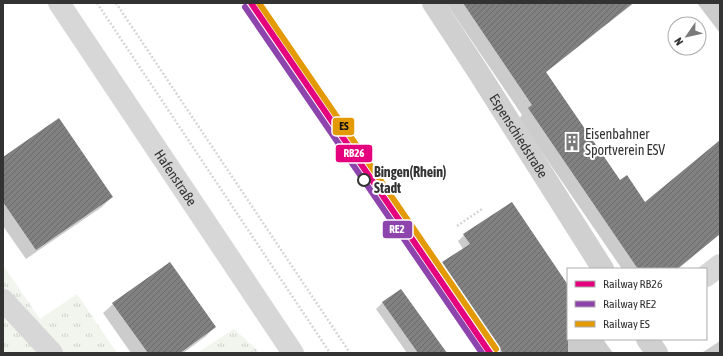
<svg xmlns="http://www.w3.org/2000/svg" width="723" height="356" font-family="'Asap Condensed',sans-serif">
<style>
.park{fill:url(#park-tufts)}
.shadow{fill:#0003}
.building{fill:url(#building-hatch)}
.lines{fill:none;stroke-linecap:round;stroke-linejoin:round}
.path{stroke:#d6d6d6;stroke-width:2.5;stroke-dasharray:2 2;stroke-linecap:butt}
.pedestrian{stroke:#d7d7d7;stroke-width:22}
.minor{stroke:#d7d7d7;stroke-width:22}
.secondary{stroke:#d0d0d0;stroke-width:22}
.rail-1-casing{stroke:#fff;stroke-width:9}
.rail-2-casing{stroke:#fff;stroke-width:9}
.rail-3-casing{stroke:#fff;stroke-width:9}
.rail-1{stroke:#e5007d;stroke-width:6}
.rail-2{stroke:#8e44ad;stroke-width:6}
.rail-3{stroke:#e39a05;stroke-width:6}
.stop-dot{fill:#fff;stroke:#333;stroke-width:2}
.labels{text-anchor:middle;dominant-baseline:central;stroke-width:4;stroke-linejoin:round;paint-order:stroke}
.poi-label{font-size:14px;fill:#333;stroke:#fff;text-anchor:start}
.street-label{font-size:14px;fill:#333;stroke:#fff}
.stop-label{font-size:14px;font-weight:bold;fill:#333;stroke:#fff;text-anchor:start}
.line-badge{stroke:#fff;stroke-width:1.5}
.badge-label{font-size:11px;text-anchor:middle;font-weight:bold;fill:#fff}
.pale-badge-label{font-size:11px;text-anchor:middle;font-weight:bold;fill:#111}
</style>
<defs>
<pattern id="park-tufts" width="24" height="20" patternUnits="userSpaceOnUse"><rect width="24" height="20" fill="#f1f5ed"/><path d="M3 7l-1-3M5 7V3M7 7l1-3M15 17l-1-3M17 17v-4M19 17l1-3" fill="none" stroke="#cfd2cc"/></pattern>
<pattern id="building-hatch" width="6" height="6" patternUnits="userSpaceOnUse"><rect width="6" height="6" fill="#818181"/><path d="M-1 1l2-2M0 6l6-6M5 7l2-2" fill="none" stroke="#6a6a6a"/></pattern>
</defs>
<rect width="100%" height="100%" fill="#fff"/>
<path class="park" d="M3,265L40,319L77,294L117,353H3Z
M234,329L256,349L259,353H197Z"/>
<path class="shadow" d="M446,3H634L545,73L620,181L645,204L720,141V234L678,269H622L519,119L522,115Z
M697,3H720V33Z
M3,158L112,197L102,207L26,259L3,226Z
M464,235L568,286V339H603L613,353H492L437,269L443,262L463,249L458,241Z
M401,290L446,353H407L376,309L382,303Z
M113,304L215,327L205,337L183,353H131L103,313Z
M720,341V353H702L703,352Z"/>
<path class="building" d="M463,3H633L546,72L620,180L627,175L645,202L720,140V234L677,269H638L528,108L532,105Z
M59,118L113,197L36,250L3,202V157Z
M512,202L568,285V353H503L442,262L470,244L463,234Z
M170,262L216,327L180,353H148L112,303Z
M401,289L447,353H418L382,302Z"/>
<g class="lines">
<path class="path" d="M97,3L330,353
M116,3L350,353
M457,226L482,209
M251,353L257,349"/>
<path class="pedestrian" d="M3,300L52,353"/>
<g class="minor">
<path id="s1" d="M59,3L293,353"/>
<path d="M706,276L720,265"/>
</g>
<g class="secondary">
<path id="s2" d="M433,3L477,70L603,269"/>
<path d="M647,339L657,353"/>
</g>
<g class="rail-1-casing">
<path id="rail-1" d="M251,3L490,353"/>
</g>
<g class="rail-2-casing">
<path id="rail-2" d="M245,7L482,353"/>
</g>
<g class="rail-3-casing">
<path id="rail-3" d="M259,3L496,349"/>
</g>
<use href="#rail-1" class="rail-1"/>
<use href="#rail-2" class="rail-2"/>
<use href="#rail-3" class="rail-3"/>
</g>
<defs>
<g id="building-bare" transform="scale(1.38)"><path d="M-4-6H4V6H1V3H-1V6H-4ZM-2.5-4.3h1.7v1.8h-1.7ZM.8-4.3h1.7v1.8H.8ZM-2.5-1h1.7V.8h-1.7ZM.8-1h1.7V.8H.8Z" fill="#7a7a7a" stroke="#fff" stroke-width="2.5" paint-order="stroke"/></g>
</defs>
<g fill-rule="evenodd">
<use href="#building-bare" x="572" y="142"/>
</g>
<circle class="stop-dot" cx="364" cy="180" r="6"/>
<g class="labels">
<g class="poi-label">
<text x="585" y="134">Eisenbahner<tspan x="585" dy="16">Sportverein ESV</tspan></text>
</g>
<g class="street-label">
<text stroke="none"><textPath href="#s2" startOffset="158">Espenschiedstraße</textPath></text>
<text stroke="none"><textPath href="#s1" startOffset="210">Hafenstraße</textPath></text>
</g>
<g class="stop-label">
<text x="374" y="172">Bingen(Rhein)<tspan x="374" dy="16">Stadt</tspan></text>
</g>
</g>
<g class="line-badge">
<rect x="332" y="117" width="23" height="19" rx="4" fill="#e39a05"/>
<rect x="335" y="144" width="38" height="19" rx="4" fill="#e5007d"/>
<rect x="382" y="220" width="31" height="19" rx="4" fill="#8e44ad"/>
</g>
<g class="badge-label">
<text x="354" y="157">RB26</text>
<text x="397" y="233">RE2</text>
</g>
<g class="pale-badge-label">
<text x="344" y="130">ES</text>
</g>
<rect width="723" height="356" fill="none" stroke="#333333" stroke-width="8"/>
<rect x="567" y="268" width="140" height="72" fill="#ffffff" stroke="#adadad"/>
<rect x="575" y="281" width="20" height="6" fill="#e5007d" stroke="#adadad"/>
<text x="603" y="288" font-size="12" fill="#333333">Railway RB26</text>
<rect x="575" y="301" width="20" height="6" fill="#8e44ad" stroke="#adadad"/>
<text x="603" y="308" font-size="12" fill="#333333">Railway RE2</text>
<rect x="575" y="321" width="20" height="6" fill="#e39a05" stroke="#adadad"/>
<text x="603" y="328" font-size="12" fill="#333333">Railway ES</text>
<g transform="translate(687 36) rotate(236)"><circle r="19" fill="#ffffff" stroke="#adadad"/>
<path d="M0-3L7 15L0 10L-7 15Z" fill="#7a7a7a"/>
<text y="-6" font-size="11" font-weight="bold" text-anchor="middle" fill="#333333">N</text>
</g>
</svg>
